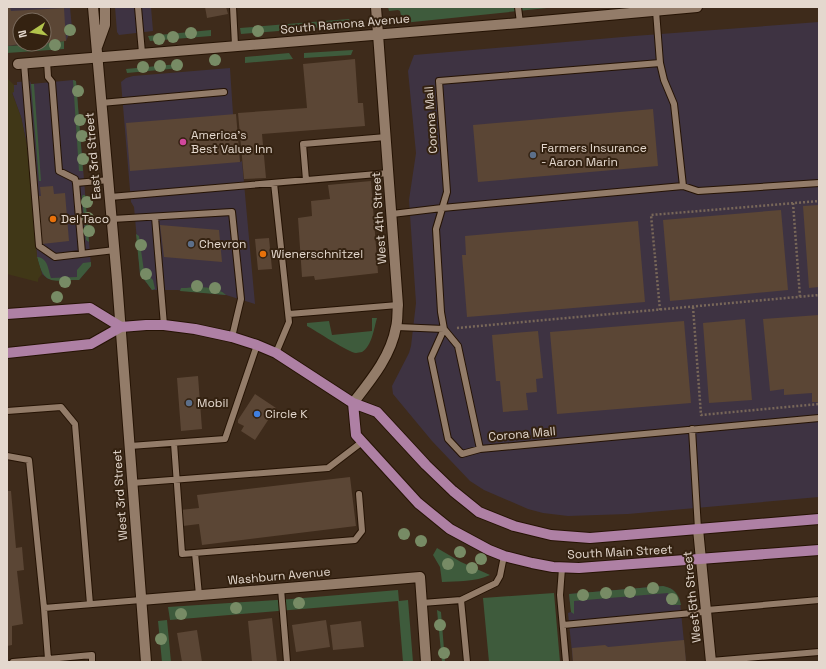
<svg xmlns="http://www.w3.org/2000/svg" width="826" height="669" font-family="'Space Grotesk',sans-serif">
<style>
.commercial{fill:#3e3342}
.green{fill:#3e5b3c}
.sand{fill:#403717}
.building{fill:#5b4635}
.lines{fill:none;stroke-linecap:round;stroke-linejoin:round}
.service-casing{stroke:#251304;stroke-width:8}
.minor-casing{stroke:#251304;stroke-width:12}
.tertiary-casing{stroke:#251304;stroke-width:12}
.primary-casing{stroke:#251304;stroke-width:12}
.path{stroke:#786759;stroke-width:2.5;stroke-dasharray:2 2;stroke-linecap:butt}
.service{stroke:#937c69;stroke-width:6}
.minor{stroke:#937c69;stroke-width:10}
.tertiary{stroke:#937c69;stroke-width:10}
.primary{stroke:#ae80a4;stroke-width:10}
.tree{fill:#778b65}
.hotel-dot{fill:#d1479c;stroke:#342211;stroke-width:1.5}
.service-dot{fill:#5c6f8a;stroke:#342211;stroke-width:1.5}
.food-dot{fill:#e8710a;stroke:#342211;stroke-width:1.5}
.shop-dot{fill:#3f7fe0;stroke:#342211;stroke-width:1.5}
.labels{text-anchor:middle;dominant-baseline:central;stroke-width:4;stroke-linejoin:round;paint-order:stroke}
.street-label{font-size:12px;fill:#e4d8ce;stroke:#342211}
.poi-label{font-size:12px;fill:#e4d8ce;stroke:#342211;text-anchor:start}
</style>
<rect width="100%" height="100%" fill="#3e2b1b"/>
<path class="commercial" d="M7,7H70L72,28L66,41L44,20H20V44H25L7,46Z
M115,7H151L153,31L119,35L117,32Z
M819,22V497L628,514L568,516L543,513L528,509L484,490L470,481L432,441L393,394L392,386L409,353L411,346L416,303L409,200L416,153L408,71L414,55L634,36Z
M230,68L233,114L240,162L242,161L255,304L226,295L177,290H152L140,274L134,207L131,202L121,82L126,78L133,76Z
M73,80L76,81L91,266L79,280L48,279L42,274L37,257L27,145L21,117L12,92H14V85H17V82L30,81L31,84Z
M663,586L672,589L678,597L680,602L686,662H573L568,613L571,612L569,594Z"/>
<path class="green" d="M388,7H557L403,23L400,11L398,10L389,11Z
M349,19L352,25L241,34L240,28Z
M211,30V36L150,41L148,36Z
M64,41V49L7,53V46L44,44V43Z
M353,50L351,55L304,58V53Z
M289,53L293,59L245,63V57Z
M178,64L180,68L127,73L126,69Z
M73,80L76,81L83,171H79Z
M31,84H34L41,181H39Z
M83,195H85L89,242L86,240L82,196Z
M136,234L139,236L144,271L153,280L155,289L152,290L140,274Z
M37,257C48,258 48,269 51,278L77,277V270L83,263L91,262V266L79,280C53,280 44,287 37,257Z
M194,287C204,287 218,287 226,295L180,291L181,288H186Z
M372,318H377C374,328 372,346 362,352C360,352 358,353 356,353C349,353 315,330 307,326V323L329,321L332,335L372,331Z
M437,548L461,562L490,575C475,582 458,581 442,582L440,567L433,555Z
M663,586C674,588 679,594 681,605H670L668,593L574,601V614L571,612L569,594Z
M398,590L399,601L408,600L413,662H403L398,601L170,620L168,607L291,599Z
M554,593L560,662H489L483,598Z
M437,610L441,612L445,662H442Z
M167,620L171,662H162L158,621Z"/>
<path class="sand" d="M7,78L14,85V92L12,93L21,117L27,145L37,257L42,274L38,279V282L7,274Z"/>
<path class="building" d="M7,7H10L11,11L64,8L66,41L44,43V20H20V44L7,46Z
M205,7H226L228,14L207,18Z
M355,59L358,103H363L365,126L262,134L266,178L244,179L238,113L307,108L303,64Z
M653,109L658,166L478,182L473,125Z
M236,114L240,162L130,171L126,123Z
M371,181L378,273L315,280L314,276L302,277L298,218L312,216L311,201L330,199L328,185Z
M53,186L54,194L65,193L69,241L42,244L38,196H41L40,187Z
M819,205V287L809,288L803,206Z
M781,210L788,290L670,301L663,220Z
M638,221L645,302L467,317L462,255H466L465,236Z
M160,225L219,230L222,262L164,257Z
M269,238L272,269L258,270L255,239Z
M819,315V402H812V393L784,395V389L770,391L763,319Z
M745,319L752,400L709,403L703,323Z
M684,321L691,403L557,414L550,332Z
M538,331L543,378L536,379L537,392L526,393L528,410L503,412L500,381H496L492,335Z
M198,376L202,429L181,431L177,378Z
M255,394L276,408L255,440L241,431L244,426L238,423V420Z
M350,477L356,526L202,545L199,524L183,526L180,510L199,508L197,495Z
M7,491H11L16,548L22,547L24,570L17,571L23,624L12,626V645L7,646Z
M272,618L277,662H252L248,621Z
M326,620L330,647L296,652L292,625Z
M361,621L364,647L333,650L330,625Z
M197,630L202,662H182L177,633Z
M684,640L686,662H573L572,648L605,645L608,647Z"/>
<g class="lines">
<g class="service-casing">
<path id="service" d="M138,7L142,53
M233,7L235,45
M518,7L520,23
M656,11L660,63L664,80L674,104L683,186
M47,61L48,77L52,82L59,171L75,179L76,183L82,253
M24,63L39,246L55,257L115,250
M101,103L224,92
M306,180L303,144L386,137
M76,183L109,180
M274,183L289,322L276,353
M110,197L389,173
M392,214L442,208L683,186L698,191L819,183
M155,217L164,325
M112,219L232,212L241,299L232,337
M289,314L398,305
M397,327L444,329
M444,329L431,358L448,439L462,454L480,449L819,418
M7,411L61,407L75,424L90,604
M692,429L698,529
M174,443L182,554L355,540L362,531L359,494
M130,446L225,439L257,345
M480,449L458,346L444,329L441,312L436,229L447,192L439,81L660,63
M7,456L29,460L44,608
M132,483L328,468L362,442
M195,553L199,595
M562,568L560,595L566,662
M281,589L287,662
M422,603L461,600
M563,625L703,612L707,610L819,600
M711,661L819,652
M13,662L48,659
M92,662V655L48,659L44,608L141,600
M467,662L461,600L496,583L500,576L504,556"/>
</g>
<g class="minor-casing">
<path id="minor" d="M18,64L520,23L697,7
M353,403C371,380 391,356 396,327C398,320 397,312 398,305L376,7
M698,529L711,662
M141,600L420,577L426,662"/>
</g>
<g class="tertiary-casing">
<path id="tertiary" d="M93,7L117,280L146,662
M97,47L105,25V7"/>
</g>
<g class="primary-casing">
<path id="primary" d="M7,314L90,308L121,327
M7,353L91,344L121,327L146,325H164L195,329L232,337L257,345L276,353L353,403L377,412L426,465L453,491L479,512L514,526L551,535L590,538L819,519
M353,403L356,435L418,503L450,529L489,550L504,556L532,563L553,567L579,568L819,550"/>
</g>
<path class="path" d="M793,203L800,297
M693,307L701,415L819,404
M660,310L651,215L819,201
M457,328L819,295"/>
<use href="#service" class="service"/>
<use href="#minor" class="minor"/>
<use href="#tertiary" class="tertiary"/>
<use href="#primary" class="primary"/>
</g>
<g class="tree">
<circle cx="70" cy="30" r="6"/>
<circle cx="258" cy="31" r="6"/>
<circle cx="191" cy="33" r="6"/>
<circle cx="173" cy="37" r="6"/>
<circle cx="159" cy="39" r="6"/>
<circle cx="55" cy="45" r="6"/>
<circle cx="215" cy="60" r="6"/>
<circle cx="177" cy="65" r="6"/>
<circle cx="160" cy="66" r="6"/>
<circle cx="143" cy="67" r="6"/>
<circle cx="78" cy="91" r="6"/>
<circle cx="80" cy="120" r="6"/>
<circle cx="82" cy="136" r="6"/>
<circle cx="83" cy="159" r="6"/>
<circle cx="87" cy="202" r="6"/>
<circle cx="88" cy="218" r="6"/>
<circle cx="89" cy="231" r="6"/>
<circle cx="141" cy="245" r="6"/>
<circle cx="146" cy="274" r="6"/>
<circle cx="65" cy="282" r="6"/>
<circle cx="197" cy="286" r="6"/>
<circle cx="215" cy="288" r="6"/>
<circle cx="57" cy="297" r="6"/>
<circle cx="404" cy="534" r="6"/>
<circle cx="421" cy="541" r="6"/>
<circle cx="460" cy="552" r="6"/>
<circle cx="481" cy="559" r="6"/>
<circle cx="448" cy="564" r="6"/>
<circle cx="472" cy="568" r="6"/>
<circle cx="653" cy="588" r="6"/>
<circle cx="630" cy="592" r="6"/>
<circle cx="606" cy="593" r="6"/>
<circle cx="583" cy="595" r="6"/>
<circle cx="672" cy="599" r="6"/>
<circle cx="299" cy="603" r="6"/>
<circle cx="236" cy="608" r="6"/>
<circle cx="181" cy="614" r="6"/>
<circle cx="440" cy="625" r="6"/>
<circle cx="161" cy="639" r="6"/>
<circle cx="444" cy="653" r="6"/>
</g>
<circle class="hotel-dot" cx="183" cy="142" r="4"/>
<g class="service-dot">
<circle cx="533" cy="155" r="4"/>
<circle cx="191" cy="244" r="4"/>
<circle cx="189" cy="403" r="4"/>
</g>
<g class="food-dot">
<circle cx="53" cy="219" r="4"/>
<circle cx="263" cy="254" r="4"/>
</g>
<circle class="shop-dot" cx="257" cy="414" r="4"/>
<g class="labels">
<g class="street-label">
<text transform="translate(345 24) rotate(-5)">South Ramona Avenue</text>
<text transform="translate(431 120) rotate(-94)">Corona Mall</text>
<text transform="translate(93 156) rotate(-95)">East 3rd Street</text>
<text transform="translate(379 218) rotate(-94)">West 4th Street</text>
<text transform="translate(522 434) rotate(-5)">Corona Mall</text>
<text transform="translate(120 495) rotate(-94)">West 3rd Street</text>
<text transform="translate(620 552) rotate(-3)">South Main Street</text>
<text transform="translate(279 576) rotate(-5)">Washburn Avenue</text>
<text transform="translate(692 597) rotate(-96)">West 5th Street</text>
</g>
<g class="poi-label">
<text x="191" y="135">America's<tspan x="191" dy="14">Best Value Inn</tspan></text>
<text x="541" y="148">Farmers Insurance<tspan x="541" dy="14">- Aaron Marin</tspan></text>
<text x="61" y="219">Del Taco</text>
<text x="199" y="244">Chevron</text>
<text x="271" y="254">Wienerschnitzel</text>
<text x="197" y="403">Mobil</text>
<text x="265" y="414">Circle K</text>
</g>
</g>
<rect width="826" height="669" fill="none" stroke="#e4d8ce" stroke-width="16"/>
<g transform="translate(32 32) rotate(258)"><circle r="19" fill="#342211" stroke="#7a6b5d"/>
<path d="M0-3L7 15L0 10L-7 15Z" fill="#b2c34c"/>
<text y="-6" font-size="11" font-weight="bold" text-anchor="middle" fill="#e4d8ce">N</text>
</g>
</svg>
